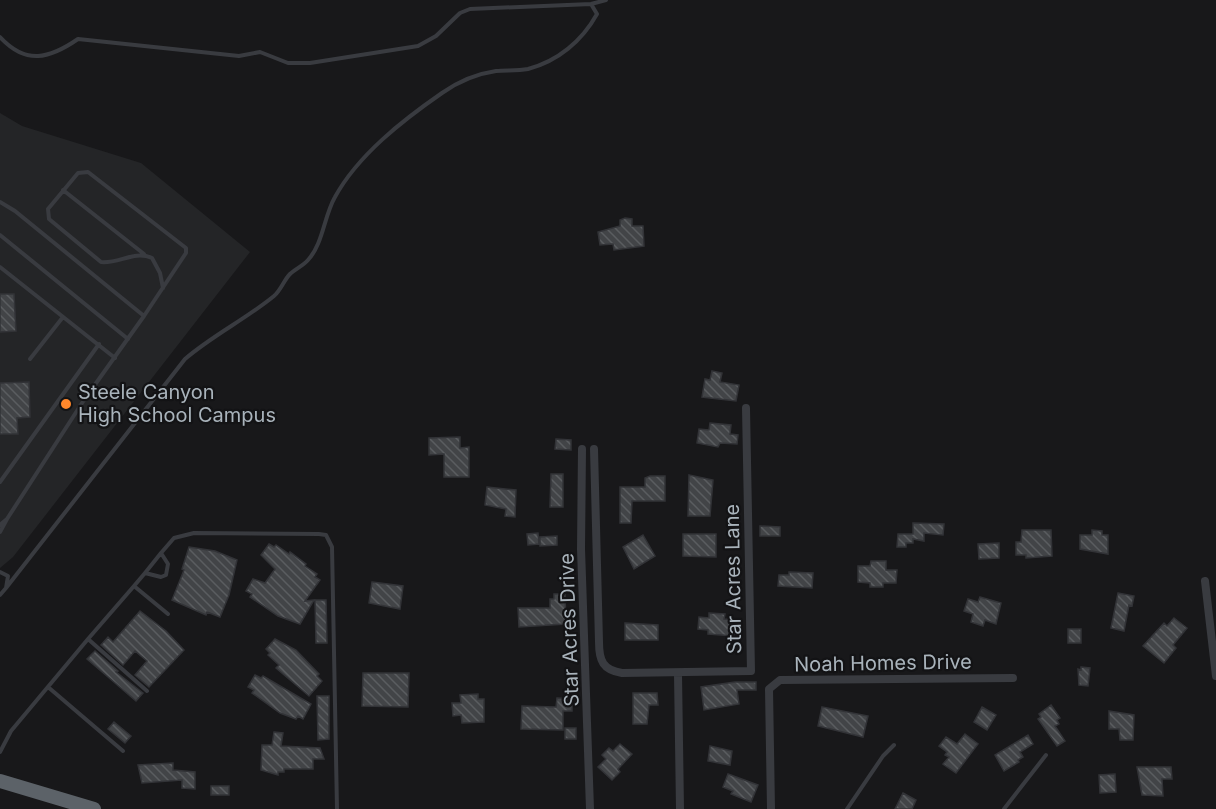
<svg xmlns="http://www.w3.org/2000/svg" width="1216" height="809" font-family="Inter,sans-serif">
<style>
.built{fill:#242527}
.building{fill:url(#building-back-hatch);stroke:#323337;stroke-width:1.5}
.lines{fill:none;stroke-linecap:round;stroke-linejoin:round}
.service{stroke:#393b40;stroke-width:4}
.minor{stroke:#393b40;stroke-width:8}
.trunk{stroke:#5c6268;stroke-width:14}
.poi-dot{fill:#ff872b;stroke:#131315;stroke-width:2}
.labels{text-anchor:middle;dominant-baseline:central;stroke-width:4.5;stroke-linejoin:round;paint-order:stroke}
.poi-label{font-size:20px;fill:#a9b3bb;stroke:#131315;text-anchor:start}
.street-label{font-size:20px;fill:#a9b3bb;stroke:#131315}
</style>
<defs>
<pattern id="building-back-hatch" width="6" height="6" patternUnits="userSpaceOnUse" patternTransform="scale(1.5)"><rect width="6" height="6" fill="#424447"/><path d="M-1 5l2 2M0 0l6 6M5-1l2 2" fill="none" stroke="#5a5d60"/></pattern>
</defs>
<rect width="100%" height="100%" fill="#18181a"/>
<path class="built" d="M0,113L22,126L141,163L250,252L13,557L0,568Z"/>
<path class="building" d="M625,218L632,219V226H643L644,246L614,250L613,244L600,245L598,232L620,226V220Z
M0,294H14L16,331L0,332Z
M712,371L722,373L720,382L739,385L736,401L702,397L705,379L710,380Z
M29,382L30,417L17,418L18,434H0V383Z
M710,423L731,425L730,434L738,435L737,444L720,443L718,447L697,443L699,429L709,430Z
M460,437V448L469,447V477H444V454L429,455V438Z
M556,439L571,440V450L555,449Z
M551,474H563V507H550Z
M689,475L713,480L710,516H688Z
M650,476H665V501H632L631,523H620V487H645V478Z
M487,487L516,490L515,517L505,516L506,509L485,505Z
M913,523L944,524L943,535L924,533V541L913,539V543H906V547H897L898,534H913Z
M760,526L780,527V536H760Z
M1022,530H1051L1052,556L1026,558V555H1016V542H1021Z
M1092,530L1102,531V535H1108V554L1080,549V535H1092Z
M538,533L539,544L528,545L527,534Z
M683,534H716V557L683,556Z
M643,535L655,556L634,569L623,547Z
M557,536V545L540,546V537Z
M999,543V558L979,559L978,544Z
M269,544L274,547L276,545L289,554L290,552L306,564L305,566L317,574L315,577L320,580L305,601L314,600L300,624L278,616L250,597L252,594L246,591L253,579L265,583L275,569L261,555Z
M189,547L215,551L237,560L229,595L220,617L207,612L206,615L172,600L184,570L182,569Z
M871,561H886V570H897L896,583H883V587H870V583L858,582V566H870Z
M789,572L813,573L812,588L778,586L779,575H789Z
M372,582L403,586L400,609L369,603Z
M1118,593L1134,596L1132,606L1129,605L1124,631L1111,628Z
M554,594H565L566,624L519,627L518,608H550V599H554Z
M980,597L1001,603L996,624L985,620L983,626L971,622L973,614L964,611L968,599L978,602Z
M315,600H326L327,643H316Z
M140,611L166,631L184,650L149,687L135,675L147,661L135,651L123,665L101,645L108,637L113,642Z
M709,613L725,614L724,619L735,620L734,636L708,634V630L698,629L699,617L709,618Z
M1174,618L1187,628L1173,645L1176,648L1164,663L1143,646L1164,623L1167,626Z
M625,623L658,625V640H625Z
M1068,629H1081V643H1068Z
M275,639L296,650L319,674L317,676L322,681L309,696L276,668L279,665L268,655L270,653L266,649Z
M95,651L118,671L116,672L143,693L136,701L87,659Z
M1081,667L1090,668L1088,686L1079,685L1078,669L1081,670Z
M363,673H409L408,707L362,706Z
M255,675L261,678L263,676L311,704L303,719L298,716L296,719L280,713L252,693L254,690L248,687Z
M735,682H756V690H737L739,704L704,710L701,687Z
M633,693H657L658,705H649L647,724H633Z
M478,694V699H484V722L462,723L461,715L453,716L452,703H461L460,695Z
M317,696H329V739L318,740Z
M557,698L572,699V711H563V730L521,729L522,706L556,707Z
M1051,705L1060,718L1057,720L1059,724L1055,726L1065,741L1057,746L1038,719L1041,717L1039,714Z
M822,707L868,716L863,737L818,726Z
M982,707L996,715L987,730L974,722Z
M1109,711L1134,715L1133,740H1120L1119,729H1109Z
M114,722L131,736L125,743L108,729Z
M565,728H576V739H565Z
M274,732L283,733L281,746L320,748L324,759H313V769H284V772H278V775L261,770L262,745H272Z
M965,734L978,744L956,773L943,764L949,757L945,755L947,752L939,746L946,737L957,744Z
M1028,735L1033,744L1020,752L1023,757L1018,760L1019,762L1004,771L995,755Z
M620,744L632,754L618,769L620,772L612,780L598,767L606,759L602,755L609,748L613,751Z
M710,746L732,751L730,765L708,761Z
M173,763V770L195,772V789L182,788V780L142,783L138,765Z
M1137,767H1171L1172,779H1162L1163,796L1142,795Z
M728,774L758,785L751,802L731,794L733,791L723,787Z
M1115,774L1116,792L1100,793L1099,775Z
M211,786H229V795H211Z
M903,793L916,800L912,809H895Z"/>
<g class="lines">
<path class="service" d="M0,37C26,65 49,59 78,39L239,56L260,52L288,63H310L418,46L436,36L460,13L470,9L591,4L606,0
M63,190L144,254
M0,202L15,211L144,316L84,400L7,519
M0,235L128,339
M0,267L115,358
M144,316L186,253V248L88,172L78,173L48,209L49,219L101,262C119,264 134,250 152,258L160,273L163,288
M30,359L63,317
M0,482L99,344
M0,525L7,519L0,532
M161,553L174,538L194,533L319,534L326,535L332,547L337,809
M0,572L8,576L6,588L0,595
M134,586L145,573L161,577L166,575L168,564L161,553L145,573
M6,588L185,359C213,335 246,319 274,296C281,290 284,280 290,274C295,269 303,266 308,260C323,244 324,216 335,197C358,155 403,120 442,93C459,81 475,74 496,71C506,70 517,71 528,69C558,61 582,41 597,14L591,4
M88,639L134,586L168,614
M48,687L123,751
M0,752L11,731L88,639L147,691
M847,809L883,756L894,745
M1004,809L1046,755"/>
<path class="minor" d="M582,449L581,549L590,809
M594,449L599,642C599,661 603,670 622,673L751,671L746,408
M1205,581L1216,676
M678,674L680,809
M771,809L769,689L780,680L1013,678"/>
<path class="trunk" d="M0,781L94,809"/>
</g>
<circle class="poi-dot" cx="66" cy="404" r="6"/>
<g class="labels">
<g class="poi-label">
<text x="78" y="392">Steele Canyon<tspan x="78" dy="23">High School Campus</tspan></text>
</g>
<g class="street-label">
<text transform="translate(733 579) rotate(-91)">Star Acres Lane</text>
<text transform="translate(569 630) rotate(-92)">Star Acres Drive</text>
<text transform="translate(883 663) rotate(-1)">Noah Homes Drive</text>
</g>
</g>
</svg>
